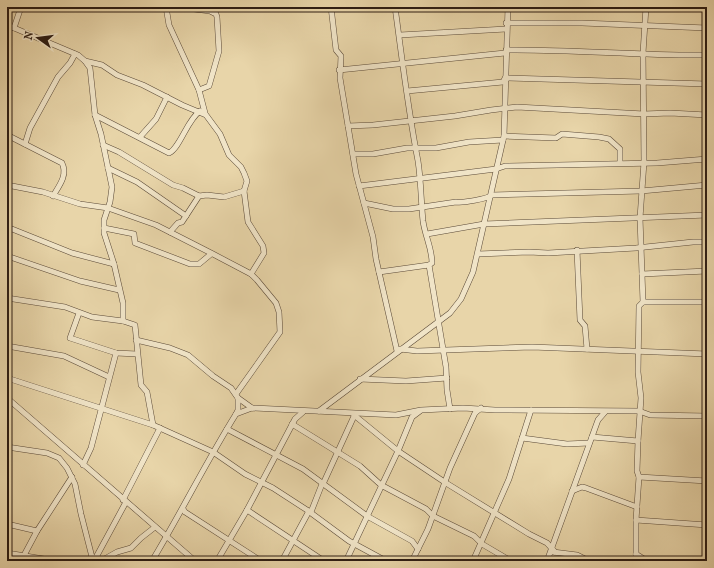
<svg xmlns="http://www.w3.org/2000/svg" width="714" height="568" font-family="'IM FELL French Canon',serif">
<rect width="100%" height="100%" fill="#e8d5a9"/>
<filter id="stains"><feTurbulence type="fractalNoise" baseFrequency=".005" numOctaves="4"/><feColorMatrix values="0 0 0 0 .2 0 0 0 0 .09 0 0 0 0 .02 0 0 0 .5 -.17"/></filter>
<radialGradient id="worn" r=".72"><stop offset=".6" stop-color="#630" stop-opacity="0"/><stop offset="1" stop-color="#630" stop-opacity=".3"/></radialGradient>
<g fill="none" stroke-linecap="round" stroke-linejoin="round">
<defs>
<g id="minor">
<polyline points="166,7 169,25 199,90 205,113"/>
<polyline points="178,7 210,11 216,14 217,17 219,51 209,86 199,90"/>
<polyline points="331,7 336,50 341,56 340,78 356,174 373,237 376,259 397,351"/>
<polyline points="332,7 360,7"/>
<path d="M395,7C402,58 408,110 418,161C421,180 421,202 423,221C425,236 432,248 432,263L429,265L446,367L447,390L450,409"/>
<polyline points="506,23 582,23 707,28"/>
<polyline points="7,25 78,55 85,61 90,68 95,115 101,134 112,187 110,202 104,220 104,233 114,264 123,303 123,321"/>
<polyline points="14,28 21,7"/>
<polyline points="400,35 506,29"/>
<path d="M506,50C573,49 640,56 707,55"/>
<polyline points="85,61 102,65 117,75 143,85 182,105 206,115 220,134 229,155 241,167 244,173 247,181 244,191 248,222 263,246 264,253 251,274"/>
<polyline points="339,70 505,53"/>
<polyline points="407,91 503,82 505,78 707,84"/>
<path d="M95,115L169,153C180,148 187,120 200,111"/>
<polyline points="348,126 373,125 455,116 491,110 517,107 644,114 670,113 707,115"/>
<path d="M7,135L62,163C68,175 59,186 53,196"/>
<polyline points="504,136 556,138 562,134 599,137 609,139 620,149 620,162"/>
<polyline points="140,137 156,119 167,97"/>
<polyline points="25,144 30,128 58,77 70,63 75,54"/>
<polyline points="103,145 119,152 173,185 183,188 199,196 207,195 224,197 244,191"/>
<polyline points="353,154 373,154 407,148 436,148 469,142 503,140"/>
<polyline points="108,168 137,182 186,216"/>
<polyline points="7,185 43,192 80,204 108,208 156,225 213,254 251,274 257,280 276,303 279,312 280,332 236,394"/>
<polyline points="706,185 707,171"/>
<polyline points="359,186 496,169 505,166 657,163 707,159"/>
<path d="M364,203L393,209H409L456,202C463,203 487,199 492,195L641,191L707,185"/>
<polyline points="7,227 72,253 114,264"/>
<polyline points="104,228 134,234 135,243 190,264 199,264 211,254"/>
<polyline points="170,232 178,223 182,222 199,196"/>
<polyline points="427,234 484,224 707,215"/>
<polyline points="577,250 580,320 585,326 587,349"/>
<polyline points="478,254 529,252 548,253 636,248 693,242 707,242"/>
<polyline points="7,256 80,281 119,290"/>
<polyline points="379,272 429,265"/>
<polyline points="642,274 707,271"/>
<polyline points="7,298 65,307 92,317 123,321 135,325 141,385 147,392 153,425"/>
<polyline points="643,302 707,302"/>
<polyline points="79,313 70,338 116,353 137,354"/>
<polyline points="136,340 170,348 188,355 213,376 231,388 238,398 252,408"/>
<polyline points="7,346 64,356 109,377"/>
<polyline points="400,349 417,351 532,347 707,354"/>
<polyline points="7,378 153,425 213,452 245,474 273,488 307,510 349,541 386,561"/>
<polyline points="360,379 406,381 447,378"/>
<polyline points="7,398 195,561"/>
<polyline points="319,411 450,313 461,299 473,272 504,136 508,7"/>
<polyline points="236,414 252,408 396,415 421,410 463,408 495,410 639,411 650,415 707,416"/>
<polyline points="354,415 398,451 446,483 529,534 547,543 555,552"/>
<polyline points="292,424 360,466 381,485 426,509 433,516 474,536 482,544 511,561"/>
<polyline points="227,429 303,469 367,516 412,541 418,549"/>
<polyline points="592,437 638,441"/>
<polyline points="522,438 567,444 589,443"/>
<polyline points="7,447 47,453 59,458 67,468 75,484 81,514 93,561"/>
<polyline points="83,465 91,448 116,353"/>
<polyline points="639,477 707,481"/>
<polyline points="323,484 355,414"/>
<polyline points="572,491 582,487 586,488 637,507"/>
<polyline points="123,500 160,428"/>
<polyline points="183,509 185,512 261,561"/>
<polyline points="247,510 324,561"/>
<polyline points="311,512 322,484"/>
<polyline points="636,520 707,525"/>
<polyline points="7,524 37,531"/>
<polyline points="553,552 577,555 589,561"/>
<polyline points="7,553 56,561"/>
<polyline points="636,554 644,559 672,559 683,561"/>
<polyline points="21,561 37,531 72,477"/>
<polyline points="94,561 126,502"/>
<polyline points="101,561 117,552 131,548 141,538 155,527"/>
<path d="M152,561C181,513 206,462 236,414L238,410V398"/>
<polyline points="217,561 247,510 295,419 303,412"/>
<polyline points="282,561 309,511"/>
<polyline points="346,561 398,451 412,417 420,411"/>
<polyline points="412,561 428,529 450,468 475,413 481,408"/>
<polyline points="473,561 509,479 531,410"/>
<polyline points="547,561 598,420 605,412"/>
<polyline points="636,561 636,520 639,477 637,471 638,441 641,398 638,372 639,306 643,302 640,218 644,162 643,53 646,7"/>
</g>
</defs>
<use href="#minor" stroke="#5b4a38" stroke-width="6"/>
<use href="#minor" stroke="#f0e4c7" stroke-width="5"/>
</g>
<rect width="714" height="568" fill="none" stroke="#e8d5a9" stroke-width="24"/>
<rect x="8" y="8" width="698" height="552" fill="none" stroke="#2c1c13" stroke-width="2"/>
<rect x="12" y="12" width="690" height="544" fill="none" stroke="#2c1c13"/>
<g transform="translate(38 38) rotate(284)" stroke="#f0e4c7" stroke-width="3" paint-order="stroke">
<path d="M0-3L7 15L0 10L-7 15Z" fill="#2c1c13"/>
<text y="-6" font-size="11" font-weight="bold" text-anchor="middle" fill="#2c1c13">N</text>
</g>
<rect width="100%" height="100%" filter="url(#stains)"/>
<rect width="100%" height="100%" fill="url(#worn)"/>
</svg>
